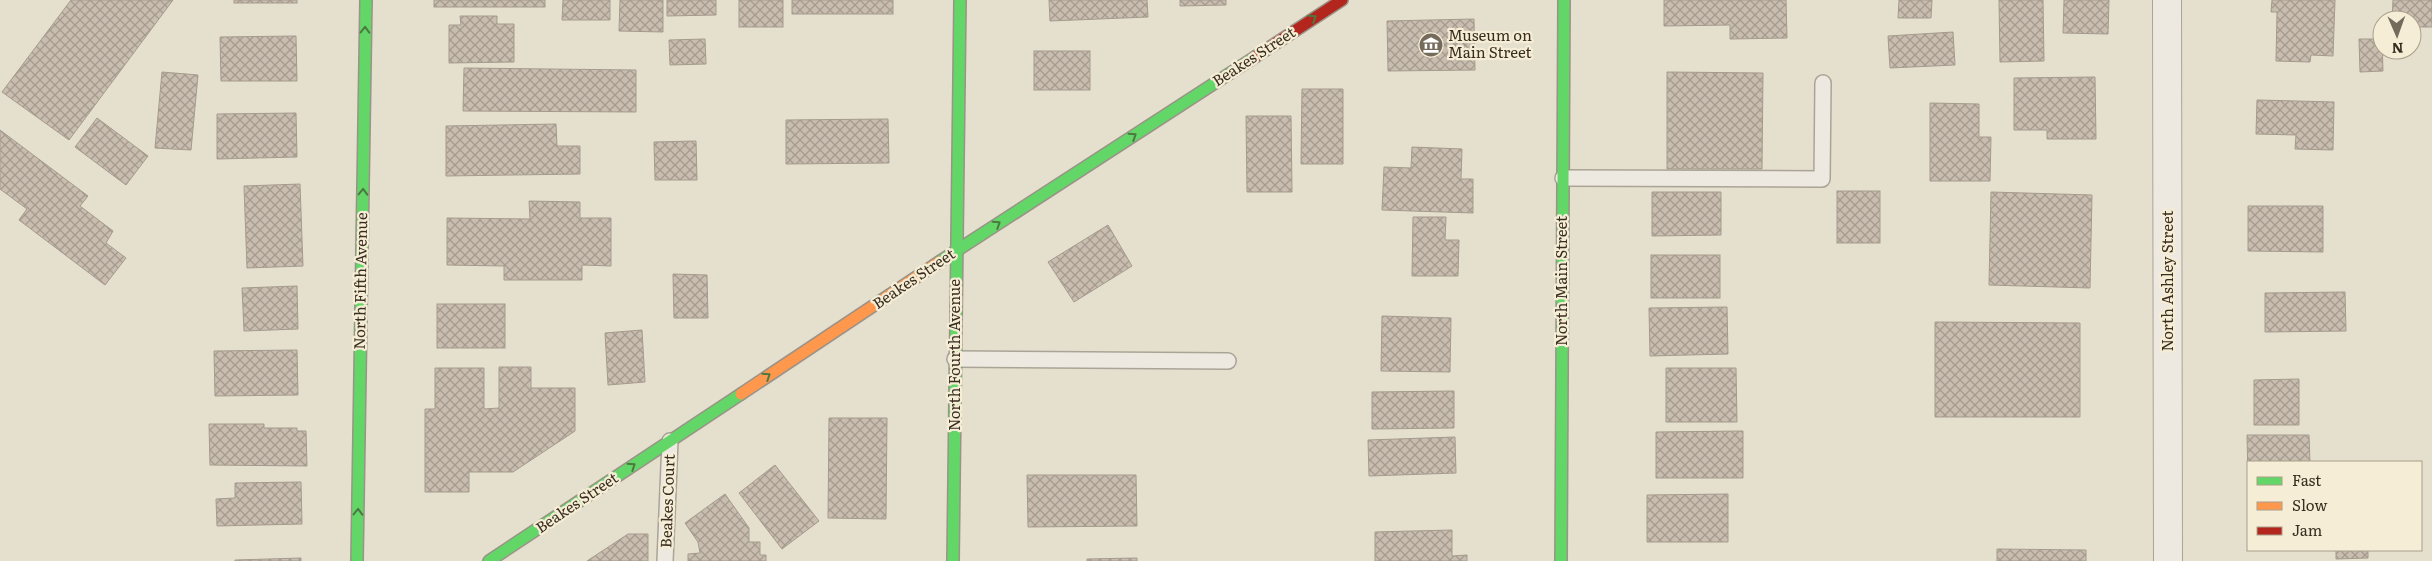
<svg xmlns="http://www.w3.org/2000/svg" width="2432" height="561" font-family="Literata,serif">
<defs>
<pattern id="building-cross-hatch" width="8" height="8" patternUnits="userSpaceOnUse" patternTransform="scale(1.25)"><rect width="8" height="8" fill="#c9bdaf"/><path d="M0 0l8 8M0 8l8-8" fill="none" stroke="#a49a8e"/></pattern>
</defs>
<rect width="100%" height="100%" fill="#e5dfce"/>
<g fill="url(#building-cross-hatch)" stroke="#a59b8d">
<polygon points="71,0 173,0 69,140 2,92"/>
<rect x="234" y="0" width="63" height="3"/>
<rect x="434" y="0" width="111" height="7"/>
<polygon points="563,0 610,0 610,20 562,20"/>
<polygon points="620,0 663,0 663,32 619,31"/>
<polygon points="667,0 716,0 716,15 667,16"/>
<rect x="739" y="0" width="44" height="27"/>
<rect x="792" y="0" width="101" height="14"/>
<polygon points="1049,0 1147,0 1148,17 1050,21"/>
<polygon points="1180,0 1226,0 1226,5 1180,6"/>
<polygon points="1664,0 1786,0 1787,38 1730,39 1730,25 1664,26"/>
<polygon points="1899,0 1932,0 1931,18 1898,18"/>
<polygon points="1999,0 2043,0 2044,61 2000,62"/>
<polygon points="2064,0 2109,0 2108,34 2063,33"/>
<polygon points="2272,0 2335,0 2333,56 2311,55 2310,62 2276,61 2277,12 2271,12"/>
<polygon points="2393,0 2432,0 2432,27 2412,27 2412,20 2392,20"/>
<polygon points="460,16 497,16 497,24 514,24 514,62 449,63 449,25 461,25"/>
<polygon points="1474,19 1475,70 1388,71 1387,21"/>
<polygon points="1953,32 1955,65 1890,68 1888,36"/>
<polygon points="296,36 297,81 221,81 220,37"/>
<polygon points="705,39 706,64 670,65 669,40"/>
<polygon points="2359,39 2382,39 2383,71 2360,72"/>
<rect x="1034" y="51" width="56" height="39"/>
<polygon points="464,68 636,70 636,112 463,111"/>
<polygon points="162,72 198,75 191,150 155,148"/>
<polygon points="1667,72 1763,73 1762,169 1667,169"/>
<polygon points="2095,77 2096,139 2047,139 2047,130 2014,130 2014,78"/>
<polygon points="1302,89 1343,89 1343,164 1301,164"/>
<polygon points="2257,100 2334,102 2333,150 2295,149 2296,135 2256,134"/>
<polygon points="1930,103 1979,104 1979,137 1991,137 1990,181 1930,181"/>
<polygon points="296,113 297,157 217,159 217,114"/>
<polygon points="1246,116 1291,116 1292,192 1247,192"/>
<polygon points="97,118 148,156 126,185 75,147"/>
<polygon points="888,119 889,163 786,164 786,120"/>
<polygon points="556,124 557,146 580,146 580,174 446,176 446,126"/>
<polygon points="0,130 88,196 80,206 113,231 106,243 126,258 105,285 19,220 27,209 0,189"/>
<polygon points="696,141 697,180 655,180 654,142"/>
<polygon points="1412,147 1462,149 1461,179 1473,179 1473,213 1382,210 1384,167 1411,168"/>
<polygon points="300,184 303,266 247,268 244,186"/>
<rect x="1837" y="191" width="43" height="52"/>
<polygon points="1652,192 1721,192 1721,235 1652,236"/>
<polygon points="1991,192 2092,195 2090,288 1989,285"/>
<polygon points="529,201 580,202 580,218 611,218 611,266 582,265 582,280 504,280 504,266 447,265 447,218 530,219"/>
<polygon points="2248,206 2323,206 2323,252 2248,251"/>
<polygon points="1413,217 1446,217 1445,240 1459,240 1458,276 1412,276"/>
<polygon points="1108,225 1132,266 1074,302 1048,262"/>
<rect x="1651" y="255" width="69" height="43"/>
<polygon points="673,274 707,275 708,318 674,318"/>
<polygon points="297,286 298,329 244,331 242,288"/>
<polygon points="2345,292 2346,331 2265,332 2265,293"/>
<rect x="437" y="304" width="68" height="44"/>
<polygon points="1727,307 1728,354 1650,356 1649,308"/>
<polygon points="1382,316 1451,318 1450,372 1381,371"/>
<polygon points="1935,322 2080,323 2080,417 1935,417"/>
<polygon points="642,330 645,382 608,385 605,333"/>
<polygon points="297,350 298,395 215,396 214,351"/>
<polygon points="499,367 531,367 531,388 575,388 575,431 513,472 469,472 469,492 425,492 425,409 435,409 435,368 484,368 484,409 499,408"/>
<polygon points="1666,368 1736,368 1737,422 1666,422"/>
<polygon points="2299,379 2299,425 2254,425 2254,380"/>
<polygon points="1454,391 1454,428 1372,429 1372,392"/>
<polygon points="829,418 887,418 886,519 828,518"/>
<polygon points="209,424 264,424 264,428 297,428 297,431 306,431 307,466 210,465"/>
<polygon points="1743,431 1743,478 1656,478 1656,432"/>
<polygon points="2247,435 2309,435 2310,462 2248,462 2248,480"/>
<polygon points="1455,437 1456,473 1369,476 1368,440"/>
<polygon points="775,465 819,521 782,549 739,493"/>
<polygon points="1027,475 1136,475 1137,526 1028,527"/>
<polygon points="301,482 302,524 217,526 216,499 235,498 235,483"/>
<polygon points="725,494 749,528 749,542 760,542 760,555 766,555 766,561 688,561 688,554 700,553 698,542 685,523"/>
<polygon points="1728,494 1728,542 1647,542 1647,495"/>
<polygon points="1452,530 1452,556 1467,555 1467,561 1375,561 1375,532"/>
<polygon points="628,534 648,534 648,561 587,561"/>
<polygon points="1997,549 2086,550 2086,561 1997,561"/>
<polygon points="2336,550 2368,550 2368,558 2336,559"/>
<polygon points="301,558 301,561 235,561 235,560"/>
<polygon points="1137,558 1137,561 1087,561 1087,559"/>
</g>
<g fill="none" stroke-linecap="round" stroke-linejoin="round">
<defs>
<g id="lane">
<polyline points="1563,178 1822,179 1823,83"/>
<polyline points="955,359 1228,361"/>
<polyline points="665,561 670,441"/>
</g>
<polyline id="street" points="2167,0 2168,561"/>
<g id="fast">
<polyline points="939,262 1255,57"/>
<polyline points="357,561 366,0"/>
<polyline points="489,561 741,394"/>
<polyline points="953,561 960,0"/>
<polyline points="1561,561 1564,0"/>
</g>
<polyline id="slow" points="741,394 939,262"/>
<polyline id="jam" points="1255,57 1342,0"/>
</defs>
<use href="#lane" stroke="#aaa497" stroke-width="18"/>
<use href="#street" stroke="#aaa497" stroke-width="30"/>
<use href="#fast" stroke="#9a9387" stroke-width="14"/>
<use href="#slow" stroke="#9a9387" stroke-width="14"/>
<use href="#jam" stroke="#9a9387" stroke-width="14"/>
<use href="#lane" stroke="#eee9e0" stroke-width="15"/>
<use href="#street" stroke="#eee9e0" stroke-width="28"/>
<use href="#fast" stroke="#63d668" stroke-width="11"/>
<use href="#slow" stroke="#ff974d" stroke-width="11"/>
<use href="#jam" stroke="#b3261e" stroke-width="11"/>
</g>
<defs><path id="oneway-chevron" d="M-2-3.5L2.5 0L-2 3.5" fill="none" stroke-width="1.6" stroke-linecap="round" stroke-linejoin="round" transform="scale(1.25)"/></defs>
<g stroke="#4c7940">
<use href="#oneway-chevron" transform="translate(1313 18) rotate(-33)"/>
<use href="#oneway-chevron" transform="translate(365 30) rotate(-89)"/>
<use href="#oneway-chevron" transform="translate(1133 136) rotate(-33)"/>
<use href="#oneway-chevron" transform="translate(363 192) rotate(-89)"/>
<use href="#oneway-chevron" transform="translate(997 224) rotate(-33)"/>
<use href="#oneway-chevron" transform="translate(767 376) rotate(-34)"/>
<use href="#oneway-chevron" transform="translate(632 466) rotate(-34)"/>
<use href="#oneway-chevron" transform="translate(358 512) rotate(-89)"/>
</g>
<defs>
<symbol id="museum-disc" viewBox="-11 -11 22 22"><circle r="9.5" fill="#756b5c" stroke="#f5edd5"/><path d="M0-6L6-3V-2H-6V-3ZM-5-1h2V3h-2ZM-1-1h2V3h-2ZM3-1h2V3H3ZM-6 4H6V6H-6Z" fill="#fff"/></symbol>
</defs>
<g fill-rule="evenodd">
<use href="#museum-disc" x="1417" y="31" width="28" height="28"/>
</g>
<g text-anchor="middle" stroke-width="4.5" stroke-linejoin="round" paint-order="stroke">
<g font-size="15" fill="#392d1f" stroke="#f5edd5" text-anchor="start">
<text x="1448" y="41">Museum on<tspan x="1448" dy="17">Main Street</tspan></text>
</g>
<g font-size="15" fill="#392d1f" stroke="#f5edd5">
<text transform="translate(1254 57) rotate(-33)" y="5">Beakes Street</text>
<text transform="translate(914 279) rotate(-34)" y="5">Beakes Street</text>
<text transform="translate(361 281) rotate(-89)" y="5">North Fifth Avenue</text>
<text transform="translate(1562 281) rotate(-90)" y="5">North Main Street</text>
<text transform="translate(2168 281) rotate(-90)" y="5">North Ashley Street</text>
<text transform="translate(955 355) rotate(-90)" y="5">North Fourth Avenue</text>
<text transform="translate(668 501) rotate(-88)" y="5">Beakes Court</text>
<text transform="translate(577 503) rotate(-34)" y="5">Beakes Street</text>
</g>
</g>
<rect x="2247" y="461" width="175" height="90" fill="#f5edd5" stroke="#aaa08c"/>
<rect x="2257" y="477" width="25" height="8" fill="#63d668" stroke="#aaa08c"/>
<text x="2292" y="486" font-size="15" fill="#392d1f">Fast</text>
<rect x="2257" y="502" width="25" height="8" fill="#ff974d" stroke="#aaa08c"/>
<text x="2292" y="511" font-size="15" fill="#392d1f">Slow</text>
<rect x="2257" y="527" width="25" height="8" fill="#b3261e" stroke="#aaa08c"/>
<text x="2292" y="536" font-size="15" fill="#392d1f">Jam</text>
<g transform="translate(2397 35) rotate(178)"><circle r="24" fill="#f5edd5" stroke="#aaa08c"/>
<path d="M0-4L9 19L0 12L-9 19Z" fill="#756b5c"/>
<text y="-8" font-size="14" font-weight="bold" text-anchor="middle" fill="#392d1f">N</text>
</g>
</svg>
